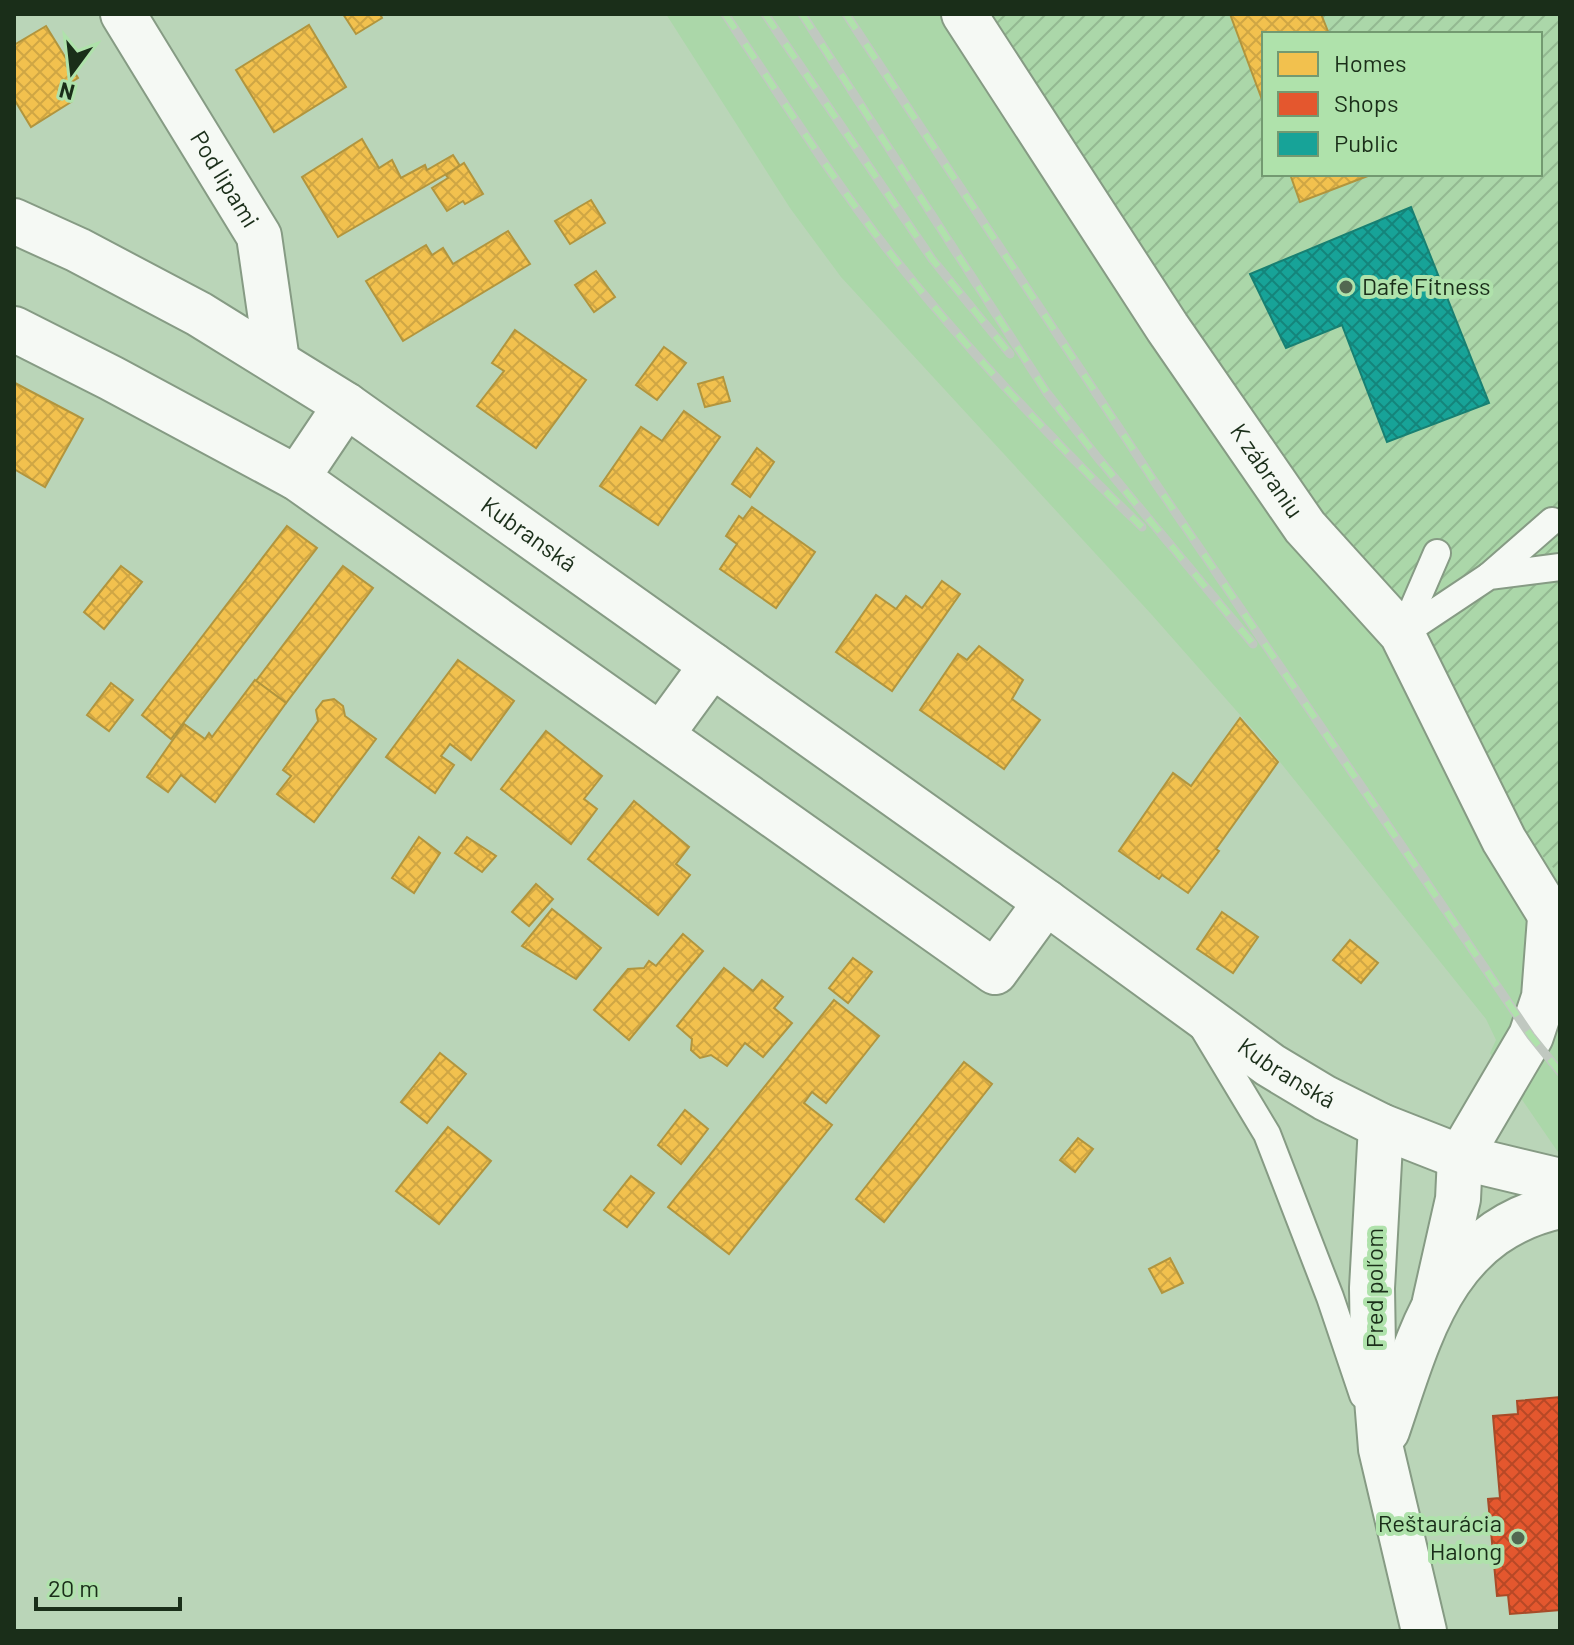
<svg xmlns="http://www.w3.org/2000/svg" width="1574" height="1645" font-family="Barlow,sans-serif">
<defs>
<pattern id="industrial-furrows" width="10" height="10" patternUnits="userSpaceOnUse" patternTransform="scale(2)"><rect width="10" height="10" fill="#abd7a9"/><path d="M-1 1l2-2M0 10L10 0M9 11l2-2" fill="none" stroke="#93b991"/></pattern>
<pattern id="homes-cross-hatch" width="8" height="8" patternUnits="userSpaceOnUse" patternTransform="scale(2)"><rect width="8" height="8" fill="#f2c14e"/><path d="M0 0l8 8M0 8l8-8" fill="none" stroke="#cfa644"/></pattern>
<pattern id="shops-cross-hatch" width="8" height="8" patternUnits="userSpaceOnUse" patternTransform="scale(2)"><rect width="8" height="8" fill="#e4572e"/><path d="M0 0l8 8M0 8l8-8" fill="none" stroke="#b84826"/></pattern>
<pattern id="public-cross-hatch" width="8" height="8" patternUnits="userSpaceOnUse" patternTransform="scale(2)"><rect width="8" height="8" fill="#17a398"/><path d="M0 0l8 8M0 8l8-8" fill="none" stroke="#14857b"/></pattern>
</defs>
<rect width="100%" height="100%" fill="#bad5b8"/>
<polygon fill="#abd7a9" points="666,14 986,14 1516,828 1560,875 1560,1155 1490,1053 1496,1040 1486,1019 1264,742 1152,615 841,277 790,208"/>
<path fill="url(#industrial-furrows)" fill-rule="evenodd" d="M986,14H1560V875L1516,828ZM1264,34H1540V174H1264Z"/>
<g fill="url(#homes-cross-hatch)" stroke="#b1953e" stroke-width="2">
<polygon points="343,14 380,14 382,18 356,34"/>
<polygon points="1230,14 1321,14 1329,34 1264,34 1264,105"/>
<polygon points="309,25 346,87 274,132 236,70"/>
<polygon points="46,26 78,78 62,88 71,102 31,127 14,99 14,45"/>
<polygon points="362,139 379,168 392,160 401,178 425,165 427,170 453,155 460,166 338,237 302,177"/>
<polygon points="464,163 483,194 465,204 463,201 447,211 432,188 448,178 446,175"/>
<polygon points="1290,174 1373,174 1300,202"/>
<polygon points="591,200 605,223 570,244 555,221"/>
<polygon points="508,231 530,264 403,341 366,281 426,245 432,255 443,248 453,264"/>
<polygon points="596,271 615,297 594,312 575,285"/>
<polygon points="515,330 586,380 536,448 477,406 504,371 492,363"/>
<polygon points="664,347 686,363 657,400 636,385"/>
<polygon points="723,377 730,401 705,407 698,384"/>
<polygon points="15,383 83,419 45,487 14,469"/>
<polygon points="684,411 720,437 658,525 600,486 641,427 662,441"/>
<polygon points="757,448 774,462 750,497 732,484"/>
<polygon points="752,507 815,552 776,608 720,569 737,544 726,536 739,516 743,519"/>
<polygon points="287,526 317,548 171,739 142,715"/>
<polygon points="121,566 142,582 104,629 84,612"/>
<polygon points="343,566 373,588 286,703 256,681"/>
<polygon points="942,581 960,594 892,691 836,652 876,595 896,609 906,596 922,608"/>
<polygon points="979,646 1023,680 1012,699 1040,720 1004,769 920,710 958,654 967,660"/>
<polygon points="458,660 514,701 471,760 450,744 441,756 454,765 435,793 386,757"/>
<polygon points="255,680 286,703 215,802 181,775 168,792 147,777 184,724 205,739 209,733 212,737"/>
<polygon points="111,683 133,700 109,731 87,715"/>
<polygon points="334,699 343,706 345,716 376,739 314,822 277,794 291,776 283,770 318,721 316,710 323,701"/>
<polygon points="1240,718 1278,762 1216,849 1219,851 1188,893 1162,875 1159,879 1119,851 1173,773 1191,786"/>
<polygon points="546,731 602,776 584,799 597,809 571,844 501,789"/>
<polygon points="634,801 689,847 676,864 690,875 658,915 588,859"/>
<polygon points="419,837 440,853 414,893 392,878"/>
<polygon points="467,837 496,856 482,872 455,853"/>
<polygon points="536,884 553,899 529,926 512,912"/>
<polygon points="552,909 601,948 576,979 522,946"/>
<polygon points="1222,912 1258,937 1233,973 1197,949"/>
<polygon points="683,934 703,951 629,1040 594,1010 628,969 644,968 649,961 656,966"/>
<polygon points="1350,940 1378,963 1361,983 1333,960"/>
<polygon points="853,958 872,972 848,1003 829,988"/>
<polygon points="724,968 753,991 762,980 783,997 774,1008 792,1023 763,1057 745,1043 727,1066 711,1055 700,1058 691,1050 692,1039 677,1026"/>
<polygon points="834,1000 879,1036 826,1103 812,1092 804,1103 832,1125 729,1254 668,1207"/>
<polygon points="440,1053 466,1074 427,1123 401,1102"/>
<polygon points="964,1062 992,1084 884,1222 856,1199"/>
<polygon points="685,1110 708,1129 681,1164 658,1145"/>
<polygon points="448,1127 491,1161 439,1224 396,1191"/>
<polygon points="1078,1138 1093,1149 1075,1172 1060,1160"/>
<polygon points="631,1176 654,1193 627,1227 604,1210"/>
<polygon points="1170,1258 1183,1283 1162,1293 1149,1269"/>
</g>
<polygon fill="url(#shops-cross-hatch)" stroke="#a74b28" stroke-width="2" points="1560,1397 1560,1610 1510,1614 1508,1595 1497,1596 1488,1499 1500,1498 1493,1416 1518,1414 1517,1401"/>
<polygon fill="url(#public-cross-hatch)" stroke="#188072" stroke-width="2" points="1411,207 1489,403 1387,442 1342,325 1286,348 1250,274"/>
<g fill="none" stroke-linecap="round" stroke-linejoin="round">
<defs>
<g id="lane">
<polyline points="1489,576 1552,521"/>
<polyline points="1402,634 1489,576 1560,567"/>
<polyline points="1402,634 1437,553"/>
<polyline points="1202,1026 1267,1134 1330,1297 1363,1395"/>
</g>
<g id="street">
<path id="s1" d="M123,14L259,236L277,361"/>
<path id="s2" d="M964,14L1167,327L1305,527L1402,634L1504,840L1560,931"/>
<polyline points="14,329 111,378 297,478 995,972 1046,902"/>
<polyline points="297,478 346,405"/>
<polyline points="661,735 712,665"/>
<polyline points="1381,1126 1372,1288 1373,1349 1381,1449 1424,1631"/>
<polyline points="1435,1301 1458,1199 1460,1157 1531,1036 1544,997 1550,918"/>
<path d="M1387,1431C1420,1334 1444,1231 1560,1206"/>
</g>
<g id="secondary">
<path id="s3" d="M14,221L78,250L199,314L346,405L1046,902L1270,1065L1325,1098L1381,1126L1460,1157L1560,1181"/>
</g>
</defs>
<use href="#lane" stroke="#869b84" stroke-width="30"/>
<use href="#street" stroke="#869b84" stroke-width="48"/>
<use href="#secondary" stroke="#869b84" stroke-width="48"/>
<use href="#lane" stroke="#f5f9f4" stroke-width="26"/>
<use href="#street" stroke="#f5f9f4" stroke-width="44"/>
<use href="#secondary" stroke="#f5f9f4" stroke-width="44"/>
<defs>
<g id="rail">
<path d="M725,14C778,93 829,174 887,249C965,348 1052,440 1142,527"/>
<polyline points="765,14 932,259 1010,354"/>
<polyline points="802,14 1047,393 1098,458 1253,644"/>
<polyline points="846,14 1154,481 1531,1036 1560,1072"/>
</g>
</defs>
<use href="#rail" stroke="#c0c8c0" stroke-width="9"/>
<use href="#rail" stroke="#afe2ab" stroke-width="6" stroke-dasharray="18" stroke-linecap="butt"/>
</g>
<g fill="#526851" stroke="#afe2ab" stroke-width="3">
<circle cx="1346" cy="287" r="8"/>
<circle cx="1518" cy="1538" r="8"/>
</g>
<g text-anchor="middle" stroke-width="8" stroke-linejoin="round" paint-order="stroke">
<g font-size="24" fill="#1a2e19" stroke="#afe2ab">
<text dy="8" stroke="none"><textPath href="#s1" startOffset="194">Pod lipami</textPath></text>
<text dy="8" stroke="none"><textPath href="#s2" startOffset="548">K zábraniu</textPath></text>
<text dy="8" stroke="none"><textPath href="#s3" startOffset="604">Kubranská</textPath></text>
<text dy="8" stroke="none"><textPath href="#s3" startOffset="1534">Kubranská</textPath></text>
<text transform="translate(1375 1288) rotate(-90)" y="8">Pred poľom</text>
</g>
<g font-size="24" fill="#1a2e19" stroke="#afe2ab" text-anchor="start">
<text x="1362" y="295">Dafe Fitness</text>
<text x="1502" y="1532" text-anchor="end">Reštaurácia<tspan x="1502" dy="28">Halong</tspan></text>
</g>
</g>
<rect width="1574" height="1645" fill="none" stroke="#1a2e19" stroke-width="32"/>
<rect x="1262" y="32" width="280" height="144" fill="#afe2ab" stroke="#739a71" stroke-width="2"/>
<rect x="1278" y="52" width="40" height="24" fill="#f2c14e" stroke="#739a71" stroke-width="2"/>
<text x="1334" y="72" font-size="24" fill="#1a2e19">Homes</text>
<rect x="1278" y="92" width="40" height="24" fill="#e4572e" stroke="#739a71" stroke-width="2"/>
<text x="1334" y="112" font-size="24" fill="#1a2e19">Shops</text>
<rect x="1278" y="132" width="40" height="24" fill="#17a398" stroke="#739a71" stroke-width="2"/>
<text x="1334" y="152" font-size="24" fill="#1a2e19">Public</text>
<g transform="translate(72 72) rotate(195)" stroke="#afe2ab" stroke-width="6" paint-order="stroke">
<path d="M0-6L14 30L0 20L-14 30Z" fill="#1a2e19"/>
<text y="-12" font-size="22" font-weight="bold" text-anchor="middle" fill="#1a2e19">N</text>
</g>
<path d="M36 1597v12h144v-12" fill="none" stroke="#1a2e19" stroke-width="4"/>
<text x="48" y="1597" font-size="24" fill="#1a2e19" stroke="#afe2ab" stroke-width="6" paint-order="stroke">20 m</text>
</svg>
